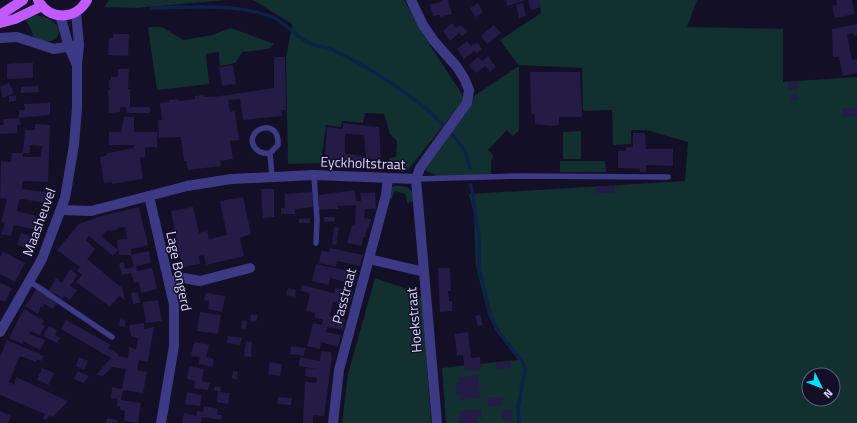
<svg xmlns="http://www.w3.org/2000/svg" width="857" height="423" font-family="'Titillium Web',sans-serif">
<rect width="100%" height="100%" fill="#130f26"/>
<g fill="#12302f" fill-rule="evenodd">
<polygon points="109,0 228,0 135,8 104,7"/>
<polygon points="253,0 404,0 429,44 462,94 463,101 408,170 389,170 389,158 396,157 397,141 390,134 384,114 365,113 363,123 342,121 341,127 326,125 321,163 288,164 286,58 292,24"/>
<path d="M538,0H697L687,27L783,29V82L857,77V423H446L442,368L518,360L496,331L488,314L476,266L474,214L469,194L685,181L688,142L646,130H631V144L613,145L612,110L583,111L582,68L519,65V130L513,136L507,130L488,150L494,156L491,160V175L439,177L425,170L471,106L474,96L519,66L500,40L541,13ZM809,375H833V399H809Z"/>
<path d="M34,15C66,18 64,44 45,41C41,41 36,38 33,36L31,29L25,19Z"/>
<polygon points="148,27 162,27 183,40 212,35 231,28 274,44 268,49 242,52 235,63 220,66 219,52 206,54 209,84 157,90"/>
<polygon points="581,131 581,159 563,159 563,132"/>
<polygon points="560,161 605,161 606,172 560,172"/>
<path d="M394,186C406,186 412,186 414,199L412,202L407,203L406,194L395,191L391,200L390,198L391,188Z"/>
<polygon points="375,278 416,292 422,299 431,423 342,423 348,374"/>
</g>
<g fill="none" stroke-linecap="round" stroke-linejoin="round">
<g stroke="#0c2248" stroke-width="3.5">
<path d="M152,8C189,7 237,3 272,17C287,23 297,39 312,44C319,47 326,47 333,50C367,66 417,97 443,125"/>
<polyline points="451,133 465,151 470,168"/>
<polyline points="471,185 479,237 479,268 491,317 500,334 523,362 525,370 518,408 519,423"/>
</g>
</g>
<g fill="#241b47">
<polygon points="441,0 448,0 452,14 440,17 440,15 433,16 430,5 442,1"/>
<polygon points="506,0 526,0 507,6"/>
<polygon points="528,0 539,0 541,7 531,10"/>
<polygon points="836,0 852,0 855,14 835,18 832,6 837,5"/>
<polygon points="478,3 483,13 475,17 470,8"/>
<polygon points="523,3 526,16 519,18 516,5"/>
<polygon points="452,23 456,28 460,25 468,31 462,36 459,33 450,41 443,31"/>
<polygon points="857,24 857,35 854,36 853,33 847,35 852,60 857,59 857,73 843,76 839,57 833,57 832,29"/>
<polygon points="494,25 501,33 487,44 481,36"/>
<polygon points="113,34 129,34 128,56 108,55 109,38 113,38"/>
<polygon points="467,41 471,46 477,42 482,49 477,53 474,51 464,59 457,49"/>
<polygon points="488,56 496,67 490,72 485,66 476,73 469,65 478,57 482,61"/>
<polygon points="274,57 285,57 286,110 281,110 282,116 243,120 240,99 228,100 230,112 235,111 239,140 230,141 233,159 220,161 221,166 188,170 186,161 184,161 181,137 159,138 158,120 162,120 160,103 169,102 169,100 178,99 178,101 195,99 195,96 204,95 204,97 213,97 274,88"/>
<polygon points="20,63 33,63 33,78 7,79 7,64"/>
<polygon points="233,65 236,84 222,86 219,67"/>
<polygon points="118,69 129,69 128,89 130,89 130,107 150,107 150,113 127,113 126,107 120,107 120,112 109,113 108,90 110,90 110,87 109,87 109,80 111,80 111,77 118,77"/>
<polygon points="530,72 580,72 582,117 559,117 559,125 553,126 535,124 535,114 531,114"/>
<polygon points="797,81 798,89 789,90 788,82"/>
<polygon points="9,83 14,93 3,98 0,87"/>
<polygon points="38,86 39,92 21,93 21,87"/>
<polygon points="798,94 799,100 791,100 791,95"/>
<polygon points="9,96 16,96 16,101 9,102"/>
<polygon points="50,103 50,115 19,118 21,125 17,125 17,133 0,134 0,125 4,125 3,119 19,118 19,110 25,110 24,104"/>
<polygon points="842,108 857,108 857,116 843,117"/>
<polygon points="124,117 134,117 134,132 157,132 157,147 145,147 145,157 140,158 143,179 112,184 112,182 104,183 100,157 107,155 107,153 134,148 134,145 109,145 109,132 121,132"/>
<polygon points="343,123 379,127 381,159 366,159 364,135 345,134 345,154 363,156 364,168 324,165 327,127 343,129"/>
<polygon points="35,124 50,125 48,182 23,181 22,189 47,192 46,203 22,199 19,200 17,211 37,216 33,229 14,225 11,236 1,234 5,223 1,222 7,199 0,198 1,161 11,162 12,153 23,153 23,157 41,157 42,146 30,145 30,153 23,153 25,130 35,130"/>
<polygon points="633,133 645,133 646,149 673,149 673,166 646,165 646,172 640,172 640,169 618,168 618,151 626,151 626,147 633,147"/>
<polygon points="595,186 615,186 615,193 596,193"/>
<polygon points="261,189 274,189 274,217 263,218"/>
<polygon points="355,190 356,201 361,201 360,193 375,193 376,209 365,209 364,218 371,219 369,228 367,228 365,237 363,237 362,246 347,243 352,225 355,226 356,205 338,206 338,209 319,210 319,195"/>
<polygon points="312,192 313,207 295,209 295,214 281,214 281,208 285,208 285,194"/>
<polygon points="243,197 251,234 240,238 244,256 206,265 204,255 199,256 200,264 182,267 171,211 193,207 199,233 207,231 209,239 227,235 220,201"/>
<polygon points="139,207 148,245 131,249 131,255 119,255 117,240 127,239 125,227 117,228 117,230 106,231 101,236 118,250 113,256 89,236 86,240 95,249 87,259 123,289 125,300 119,296 110,307 76,282 82,275 77,271 80,267 57,250 79,224 101,216"/>
<polygon points="324,217 335,217 335,221 324,222"/>
<polygon points="310,218 310,223 299,223 299,219"/>
<polygon points="334,227 339,228 336,245 332,244"/>
<polygon points="21,233 35,237 31,249 17,245"/>
<polygon points="330,248 363,255 360,266 337,261 336,267 319,263 321,251 329,252"/>
<polygon points="149,251 151,263 136,266 137,271 152,268 157,289 141,293 139,282 134,283 131,273 122,275 119,263 124,262 125,269 134,267 131,255"/>
<polygon points="3,252 25,263 15,282 0,274 0,257"/>
<polygon points="316,264 358,273 355,284 330,278 329,285 312,281"/>
<polygon points="438,268 450,268 451,291 448,291 449,301 452,301 452,311 440,312"/>
<polygon points="70,269 78,275 70,286 77,290 70,300 64,296 63,299 52,292 49,297 57,303 53,309 44,304 43,307 41,306 38,314 25,306 40,284 49,290 56,278 62,283"/>
<polygon points="0,283 12,288 5,302 0,300"/>
<polygon points="302,285 334,293 335,288 353,292 349,305 333,302 330,316 345,319 343,330 327,327 326,332 341,335 338,347 321,342 320,349 307,346 313,323 322,325 323,319 314,318 315,313 306,311 310,293 301,291"/>
<polygon points="288,288 296,290 295,297 286,295"/>
<polygon points="138,292 140,303 133,304 131,293"/>
<polygon points="206,293 225,296 222,312 208,309 209,301 204,300"/>
<polygon points="158,300 162,321 146,323 143,302"/>
<polygon points="24,309 44,321 42,324 45,326 40,335 30,331 29,334 45,340 40,350 23,341 22,344 9,338"/>
<polygon points="200,312 221,315 218,334 197,331"/>
<polygon points="251,314 258,315 256,322 250,321"/>
<polygon points="480,315 483,325 478,326 475,316"/>
<polygon points="120,319 126,321 125,327 119,325"/>
<polygon points="66,320 111,345 108,348 118,354 118,356 128,358 129,347 136,349 138,338 131,336 129,325 144,323 144,329 154,327 148,362 139,360 137,370 147,372 143,393 123,390 122,394 121,400 141,403 138,423 124,421 125,411 120,410 120,406 117,406 118,399 111,398 112,387 122,389 126,369 112,367 103,376 96,375 111,358 61,329"/>
<polygon points="242,320 247,321 246,329 241,328"/>
<polygon points="49,326 57,330 55,335 60,338 57,343 43,336"/>
<polygon points="468,332 471,358 480,357 481,370 465,371 463,355 457,356 455,334"/>
<polygon points="228,336 242,338 240,345 227,343"/>
<polygon points="7,340 44,356 41,361 37,359 36,362 20,356 9,382 14,385 16,377 68,401 53,417 49,415 47,420 43,419 45,414 0,395 0,357"/>
<polygon points="246,341 252,342 251,357 244,356"/>
<polygon points="194,342 209,345 206,357 214,359 213,367 198,364 200,357 191,356"/>
<polygon points="291,346 305,348 304,356 290,354"/>
<polygon points="321,351 331,352 332,358 324,416 313,415 313,423 303,423 305,382 316,383 317,378 305,376 306,368 317,369 299,366 300,357 320,361"/>
<polygon points="79,357 88,361 84,370 76,366"/>
<polygon points="270,362 282,364 280,376 268,374"/>
<polygon points="511,362 511,368 496,369 496,363"/>
<polygon points="189,366 204,369 202,381 210,383 208,390 194,388 195,381 187,379"/>
<polygon points="42,368 54,373 49,385 37,380"/>
<polygon points="78,371 89,376 84,383 74,379"/>
<polygon points="233,371 238,372 237,380 232,378"/>
<polygon points="478,375 480,398 460,400 460,394 457,394 456,383 459,383 459,377"/>
<polygon points="215,386 221,387 220,392 230,393 228,404 217,402 218,391 214,391"/>
<polygon points="187,392 202,395 200,406 185,404"/>
<polygon points="278,397 292,398 291,405 277,404"/>
<polygon points="487,397 503,397 503,405 488,406"/>
<polygon points="204,406 218,409 217,415 222,415 221,420 202,417 201,423 182,423 184,413 196,416 197,411 203,412"/>
<polygon points="481,409 482,418 477,418 478,423 459,423 460,411"/>
<rect x="502" y="410" width="10" height="10"/>
<polygon points="0,411 11,416 8,423 0,423"/>
<polygon points="107,418 118,420 117,423 106,423"/>
</g>
<g fill="none" stroke-linecap="round" stroke-linejoin="round">
<g stroke="#3d3a85" stroke-width="5.5">
<path d="M270,153L278,145C280,114 240,131 256,149C260,153 264,154 270,153L272,176"/>
<polyline points="314,175 317,220 316,243"/>
<polyline points="416,179 518,176 668,177"/>
<polyline points="29,281 112,337"/>
</g>
<g stroke="#3d3a85" stroke-width="10">
<polyline points="411,0 423,25 434,41 457,67 465,80 469,90 467,103 420,168 416,179 424,272"/>
<polyline points="0,38 17,37 54,49 78,45"/>
<polyline points="149,196 174,305 174,346 161,423"/>
<polyline points="61,210 91,211 187,186 231,179 314,175 416,179"/>
<polyline points="369,259 424,272 437,423"/>
<polyline points="169,282 184,278 200,281 250,268"/>
<polyline points="333,423 339,370 386,195 388,178"/>
</g>
<g stroke="#3d3a85" stroke-width="10">
<polyline points="60,15 69,47 77,65"/>
<polyline points="0,332 42,259 65,198 74,145 77,108 77,65 79,45 76,12"/>
</g>
<g stroke="#c25bff" stroke-width="10">
<path d="M38,0C48,20 76,21 87,0"/>
<polyline points="0,15 23,0"/>
<polyline points="0,23 15,19 42,6"/>
</g>
</g>
<g text-anchor="middle" stroke-width="3" stroke-linejoin="round" paint-order="stroke">
<g font-size="14" fill="#d9d4ff" stroke="#130f26">
<text transform="translate(363 163) rotate(2)" y="5">Eyckholtstraat</text>
<text transform="translate(39 222) rotate(-70)" y="5">Maasheuvel</text>
<text transform="translate(179 271) rotate(79)" y="5">Lage Bongerd</text>
<text transform="translate(344 296) rotate(-75)" y="5">Passtraat</text>
<text transform="translate(414 320) rotate(-95)" y="5">Hoekstraat</text>
</g>
</g>
<g transform="translate(821 387) rotate(133)"><circle r="19" fill="#130f26" stroke="#625e7d"/>
<path d="M0-3L7 15L0 10L-7 15Z" fill="#00e5ff"/>
<text y="-6" font-size="11" font-weight="bold" text-anchor="middle" fill="#d9d4ff">N</text>
</g>
</svg>
